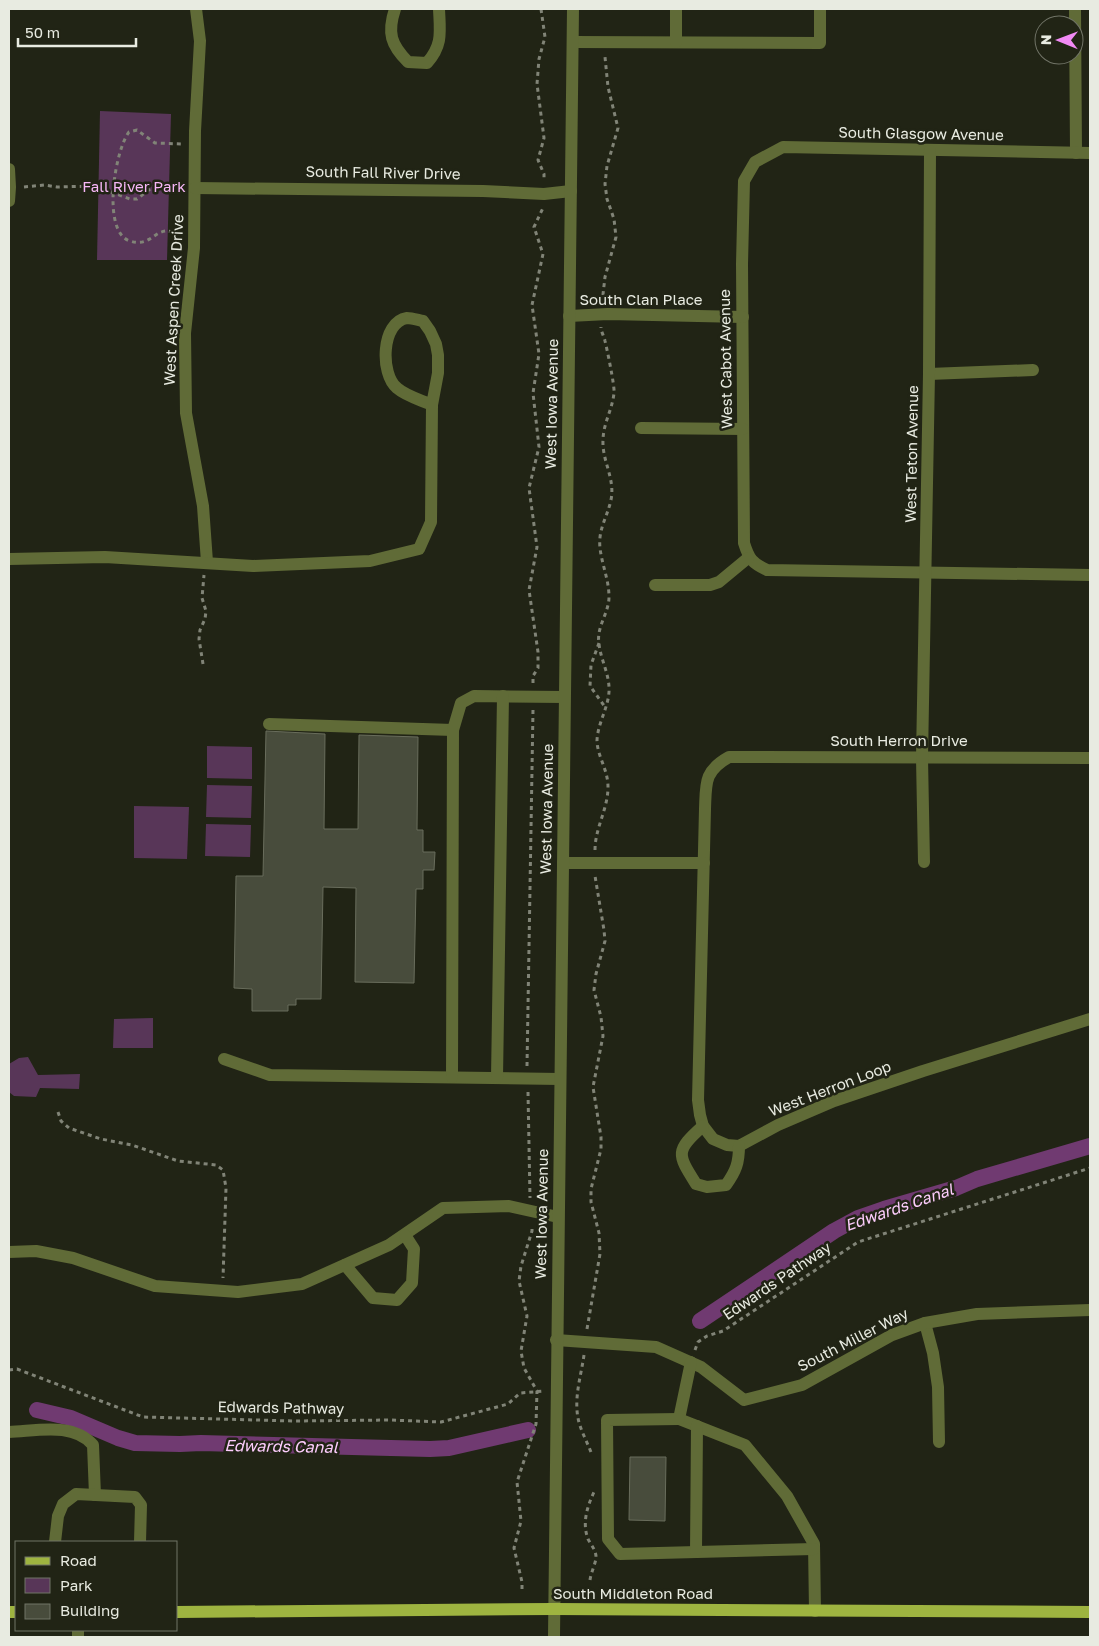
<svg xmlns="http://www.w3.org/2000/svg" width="1099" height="1646" font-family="'Golos Text',sans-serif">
<rect width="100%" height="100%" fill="#212415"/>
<g fill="#583658">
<polygon points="100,111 171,114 167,260 97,260"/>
<polygon points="207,746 252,747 252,779 207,778"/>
<polygon points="207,785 252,786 251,818 206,817"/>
<polygon points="134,806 189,807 187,859 134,858"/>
<polygon points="206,824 251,825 250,857 205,856"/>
<polygon points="153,1018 153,1048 113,1048 114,1019"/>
<polygon points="28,1057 38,1075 80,1074 79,1089 40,1088 36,1097 14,1096 9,1092 9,1064 19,1058"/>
</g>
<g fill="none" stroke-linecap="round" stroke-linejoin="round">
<g stroke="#703a71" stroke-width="16">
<polyline points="700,1321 834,1231 858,1218 884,1209 956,1188 977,1179 1090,1146"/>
<polyline points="37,1410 71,1418 118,1438 135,1443 180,1444 201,1443 430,1449 449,1448 528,1430"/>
</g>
</g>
<g fill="#484c3c" stroke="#696d5c">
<polygon points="266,731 325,734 324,829 358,829 359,735 418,737 417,830 423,830 423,852 435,852 434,870 423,870 423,889 416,889 414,983 355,982 356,888 323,887 321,999 296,999 296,1005 288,1005 288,1011 252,1011 252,989 234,988 236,876 263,876"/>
<polygon points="630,1457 666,1457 665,1521 629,1520"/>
</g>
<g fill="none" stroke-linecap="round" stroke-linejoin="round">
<g stroke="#818477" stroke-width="3" stroke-dasharray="4 4" stroke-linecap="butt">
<polyline points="541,9 545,37 539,59 537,84 544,138 538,160 544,174 544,181"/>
<polyline points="24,187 44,185 57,187 95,186 130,199 137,199 154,186 160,184 172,188 182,188"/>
<path d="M181,233C176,233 170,231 166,231C153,232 149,247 130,241C101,232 115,150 129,132L137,130L155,143L183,144"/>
<polyline points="602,303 605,277 616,237 614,219 607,199 605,184 607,166 618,128 608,87 605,57"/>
<polyline points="599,643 591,665 590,686 605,707"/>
<polyline points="203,664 199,639 200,630 205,619 206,611 202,598 204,575"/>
<polyline points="533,683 533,676 538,668 538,652 529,590 537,547 529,488 539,447 533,393 539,354 532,305 543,254 534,227 543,208"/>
<path d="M595,850C595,828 608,809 608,787C608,769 597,756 597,740C598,723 608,708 609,692C610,675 601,661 599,644C596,627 609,613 609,597C609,580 602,565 600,548C598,529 607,518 611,500C615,480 604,464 603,445C602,424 612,412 614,393C615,387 607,349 605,341C604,336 601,332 601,327"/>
<polyline points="527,1066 533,710"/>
<polyline points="528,1092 530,1198"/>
<polyline points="58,1112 61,1121 69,1128 101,1139 132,1145 178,1161 216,1165 223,1170 226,1188 223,1278"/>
<polyline points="587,1329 600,1254 599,1233 591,1202 591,1189 601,1149 601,1137 593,1087 603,1036 601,1017 594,990 596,974 605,941 604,930 595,876"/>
<polyline points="695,1350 698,1342 707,1336 723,1331 858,1242 1090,1168"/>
<path d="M584,1355C581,1376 574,1397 578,1418C580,1430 588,1443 592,1455"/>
<polyline points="9,1370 17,1369 143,1417 294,1421 390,1420 441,1422 508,1404 520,1393 545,1391"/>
<path d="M590,1580C591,1572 596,1563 596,1557C596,1550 591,1545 588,1539C582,1523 587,1507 594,1492"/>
<polyline points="522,1589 522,1582 514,1548 521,1521 517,1482 536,1424 537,1391 524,1368 521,1351 527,1316 519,1281 521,1266 532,1231 532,1225"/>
</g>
<g stroke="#606b37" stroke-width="12">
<polyline points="196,9 200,41 195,131 194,248 185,333 186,413 203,506 207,562"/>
<path d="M395,9C387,33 391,45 408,62L427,63C443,45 440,32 439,9"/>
<polyline points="1075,9 1076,153"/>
<polyline points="573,42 820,43 820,9"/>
<polyline points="676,42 676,9"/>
<path d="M1090,153L783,147L755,162L744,181L742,264L744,543C749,559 752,563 767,570L1090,575"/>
<polyline points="9,169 10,187 9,201"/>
<polyline points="195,188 483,191 544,194 571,191"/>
<polyline points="569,316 608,314 743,317"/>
<polyline points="929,374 1033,370"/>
<polyline points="641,428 743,429"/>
<path d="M9,559L105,557L253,566L370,561L419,549L431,522L432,405L438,373V355L436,344L430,331L423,321C418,320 412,318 407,318C381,322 380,374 397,388C406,396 421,400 432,405"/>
<polyline points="655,585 710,585 719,582 748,558"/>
<polyline points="269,724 453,730"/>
<path d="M1090,758L729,757C704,771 706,783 705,809L698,1100L700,1115L703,1126L713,1139L727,1145L739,1146L778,1125L834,1101L923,1071L1090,1019"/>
<polyline points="924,862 922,758 929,374 930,151"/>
<polyline points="563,863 704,863"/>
<polyline points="224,1059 270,1075 560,1079"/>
<polyline points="452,1077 453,730 461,703 474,696 564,697"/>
<polyline points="497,1078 503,696"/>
<path d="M703,1126C675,1151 677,1154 696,1184L707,1187L726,1185C736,1171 739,1163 739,1146"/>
<polyline points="9,1252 36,1251 73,1258 155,1286 238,1292 302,1284 389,1245 443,1208 509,1206 558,1217"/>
<polyline points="345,1265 373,1298 397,1300 412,1283 414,1249 405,1235"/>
<polyline points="925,1323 933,1353 938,1387 939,1442"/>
<polyline points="556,1340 656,1347 701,1367 744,1400 802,1385 892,1335 925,1323 977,1314 1090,1310"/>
<polyline points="691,1362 679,1419 745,1445 787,1496 814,1544 815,1611"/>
<polyline points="679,1419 607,1420 608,1539 620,1554 814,1549"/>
<path d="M9,1432C37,1431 73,1422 93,1445L95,1495"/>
<polyline points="55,1542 58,1516 63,1504 76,1494 135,1497 141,1505 140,1542"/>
<polyline points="696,1552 697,1426"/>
<polyline points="78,1637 78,1630"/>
<polyline points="554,1637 573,9"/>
</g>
<g stroke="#9eb440" stroke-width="12">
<polyline points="9,1612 16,1612"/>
<polyline points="176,1612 554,1609 1090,1612"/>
</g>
</g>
<g text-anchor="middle" stroke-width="5" stroke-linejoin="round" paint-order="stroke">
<g font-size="15" fill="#e8ebe1" stroke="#212415">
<text transform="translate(921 134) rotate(1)" y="5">South Glasgow Avenue</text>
<text transform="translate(383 173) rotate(1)" y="5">South Fall River Drive</text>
<text transform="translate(174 300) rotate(-87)" y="5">West Aspen Creek Drive</text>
<text x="641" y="305">South Clan Place</text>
<text transform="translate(726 359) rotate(-91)" y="5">West Cabot Avenue</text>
<text transform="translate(552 404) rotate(-89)" y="5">West Iowa Avenue</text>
<text transform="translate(912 454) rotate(-89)" y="5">West Teton Avenue</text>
<text x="899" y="746">South Herron Drive</text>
<text transform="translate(547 809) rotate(-89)" y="5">West Iowa Avenue</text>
<text transform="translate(830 1089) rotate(-21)" y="5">West Herron Loop</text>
<text transform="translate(542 1214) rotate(-89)" y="5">West Iowa Avenue</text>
<text transform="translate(777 1281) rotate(-34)" y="5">Edwards Pathway</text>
<text transform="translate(853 1340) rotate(-27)" y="5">South Miller Way</text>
<text transform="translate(281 1408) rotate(1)" y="5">Edwards Pathway</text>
<text x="633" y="1599">South Middleton Road</text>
</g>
<g font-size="15" fill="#f7b7f7" stroke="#212415">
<text x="134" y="192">Fall River Park</text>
</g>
<g font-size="16" font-style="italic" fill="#fdcdfd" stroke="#212415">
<text transform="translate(899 1207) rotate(-19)" y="6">Edwards Canal</text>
<text transform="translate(281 1446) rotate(1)" y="6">Edwards Canal</text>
</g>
</g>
<rect width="1099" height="1646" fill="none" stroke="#e8ebe1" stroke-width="20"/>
<rect x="15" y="1541" width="162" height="90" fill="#212415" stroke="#717467"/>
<rect x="25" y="1557" width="25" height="8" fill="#9eb440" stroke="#717467"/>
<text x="60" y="1566" font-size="15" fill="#e8ebe1">Road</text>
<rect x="25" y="1578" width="25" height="15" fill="#583658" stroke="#717467"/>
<text x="60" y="1591" font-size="15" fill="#e8ebe1">Park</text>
<rect x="25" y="1604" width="25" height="15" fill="#484c3c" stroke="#717467"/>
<text x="60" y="1616" font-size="15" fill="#e8ebe1">Building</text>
<g transform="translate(1059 40) rotate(271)"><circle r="24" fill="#212415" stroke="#717467"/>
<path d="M0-4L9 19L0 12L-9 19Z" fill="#f18af4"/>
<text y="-8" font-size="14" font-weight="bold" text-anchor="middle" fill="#e8ebe1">N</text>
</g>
<path d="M18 38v8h118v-8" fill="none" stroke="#e8ebe1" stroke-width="2.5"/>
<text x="25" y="38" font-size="15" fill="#e8ebe1" stroke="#212415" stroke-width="4" paint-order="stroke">50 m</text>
</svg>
